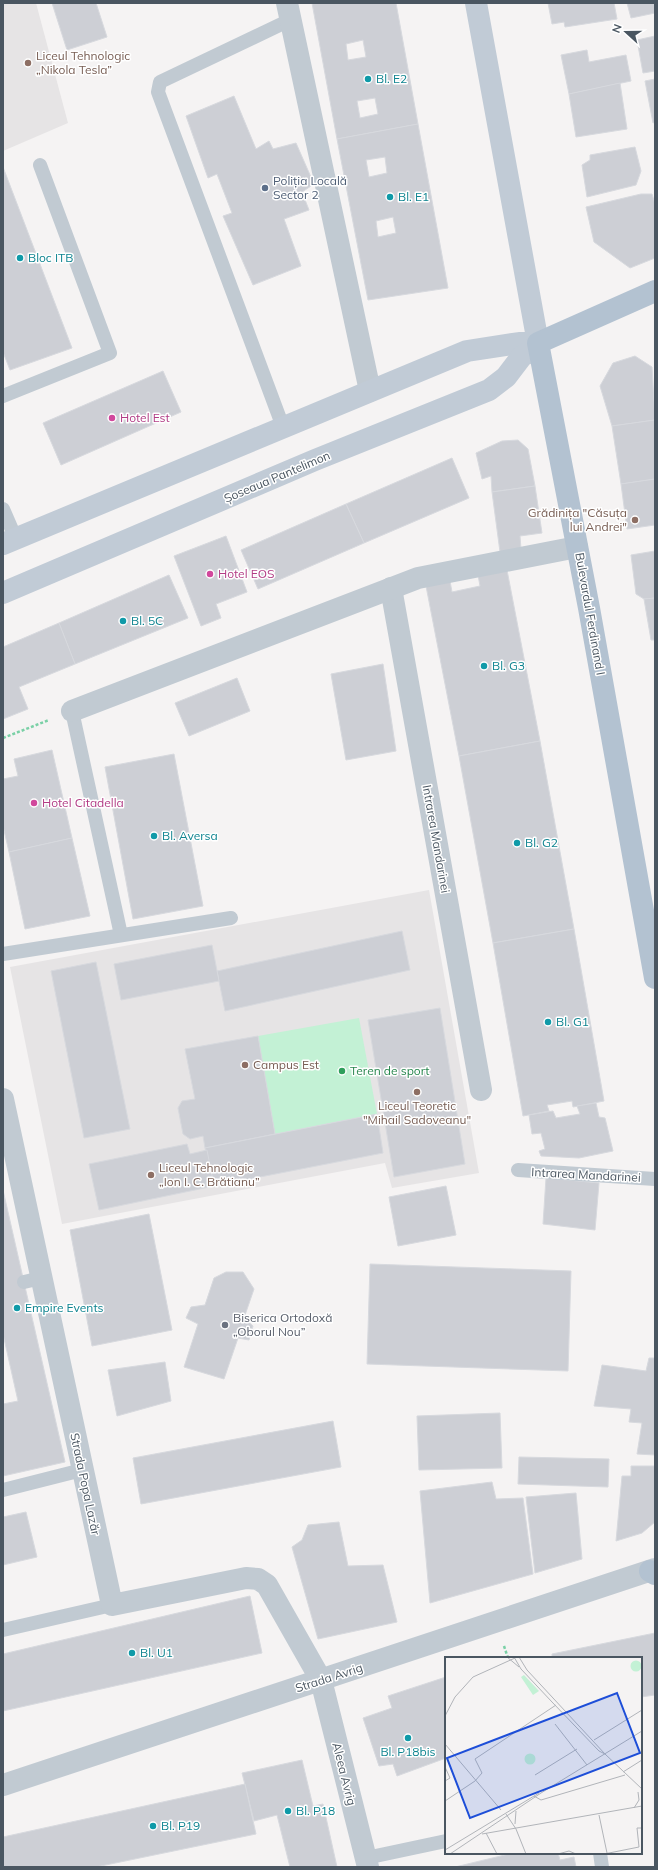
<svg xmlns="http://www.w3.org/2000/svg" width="658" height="1870" font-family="Mulish,sans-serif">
<rect width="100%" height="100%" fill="#f5f3f3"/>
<g fill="#e6e4e5">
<polygon points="3,3 36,3 68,123 3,151"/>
<polygon points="429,890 479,1173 392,1188 385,1163 62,1224 10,967"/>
</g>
<polygon fill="#c3f1d5" points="359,1018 377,1114 275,1134 258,1036"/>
<g fill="#cdcfd5" stroke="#d7d9de" fill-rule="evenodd">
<polygon points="52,3 96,3 107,37 67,50"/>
<path d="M312,3H396L418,124L337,139ZM363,40L366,57L348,60L346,44ZM375,98L378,114L360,118L357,101Z"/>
<polygon points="548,3 614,3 617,19 565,27 564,22 552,24"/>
<polygon points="627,3 655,3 655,13 631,18"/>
<polygon points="655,36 655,71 643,73 637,40"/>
<polygon points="587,50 589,62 626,55 631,81 569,94 561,55"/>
<polygon points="655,79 655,122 653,123 645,81"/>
<polygon points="620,83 627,129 576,137 569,94"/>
<polygon points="234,96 256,149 269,141 273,149 296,143 314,184 302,192 309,210 284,219 301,266 253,285 223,216 232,213 217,174 208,178 186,116"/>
<path d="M418,124L448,288L368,300L337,139ZM385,157L387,173L369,177L366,160ZM393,217L396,233L378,237L376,221Z"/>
<polygon points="635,147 641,171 636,185 587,197 582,165 590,160 590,155"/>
<polygon points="3,167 72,348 10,370 3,352"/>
<polygon points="641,194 652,194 655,204 655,258 630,268 594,242 586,207"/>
<polygon points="635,356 652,367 655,420 612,426 600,386 613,363"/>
<polygon points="163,371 181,412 61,465 43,423"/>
<polygon points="655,420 655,479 621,484 612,426"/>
<polygon points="518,440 528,449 535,486 492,492 491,476 482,479 476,453 502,441"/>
<polygon points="452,458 469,498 364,543 346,504"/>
<polygon points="655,479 655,525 627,529 621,484"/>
<polygon points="535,486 542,533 520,536 521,549 500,552 492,492"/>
<polygon points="346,504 364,543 258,589 241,550"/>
<polygon points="226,536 247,592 216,604 221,618 201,626 174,556"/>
<polygon points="655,551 655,598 644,599 636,594 631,555"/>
<polygon points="507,570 540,741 459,756 426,586 450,581 452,592 480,586 478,575"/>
<polygon points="169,575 188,618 75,664 59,623"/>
<polygon points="655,598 655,640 651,640 644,599"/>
<polygon points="59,623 75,664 19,687 28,709 3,719 3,647"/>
<polygon points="383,664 396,751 346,760 331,674"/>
<polygon points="237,678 250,711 189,736 175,703"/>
<polygon points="540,741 574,929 493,943 459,756"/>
<polygon points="52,750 72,838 9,852 3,826 3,779 18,776 14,759"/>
<polygon points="174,754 203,906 133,919 105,767"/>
<polygon points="72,838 90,916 25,929 9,852"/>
<polygon points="574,929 604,1101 573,1107 572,1101 547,1105 549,1111 523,1116 493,943"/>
<polygon points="402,931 410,970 225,1011 217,971"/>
<polygon points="212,945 219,981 121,1000 114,964"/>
<polygon points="96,962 130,1129 84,1138 51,971"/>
<polygon points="440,1008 465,1164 394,1177 368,1020"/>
<polygon points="258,1036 275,1134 205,1148 203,1136 190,1139 183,1134 178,1108 182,1101 195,1099 185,1049"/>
<polygon points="596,1103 599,1117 605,1118 613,1151 579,1158 541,1156 539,1151 545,1149 541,1133 532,1134 529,1115 553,1111 556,1118 580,1114 577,1106"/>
<polygon points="377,1114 383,1153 214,1186 205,1148"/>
<polygon points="187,1144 190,1154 207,1150 214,1186 99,1210 89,1164"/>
<polygon points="546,1178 599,1183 595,1230 543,1224"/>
<polygon points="446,1186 456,1235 398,1246 389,1197"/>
<polygon points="3,1190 65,1462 3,1476 3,1404 18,1401 3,1334"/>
<polygon points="149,1214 172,1330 92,1346 70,1230"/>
<polygon points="370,1264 571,1271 568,1371 367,1364"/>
<polygon points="226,1272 243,1272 254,1289 244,1318 253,1326 249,1340 238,1338 224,1379 184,1367 198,1324 186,1318 191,1307 205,1305 214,1278"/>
<polygon points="649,1358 655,1358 655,1455 637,1454 642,1423 629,1422 631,1409 594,1406 602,1365 646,1371"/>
<polygon points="165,1362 171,1401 117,1416 108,1370"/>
<polygon points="500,1413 502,1468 419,1470 417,1416"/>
<polygon points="333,1421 341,1467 141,1504 133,1458"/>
<polygon points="519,1457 609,1459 608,1487 518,1484"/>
<polygon points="631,1466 655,1466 655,1522 642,1533 616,1541 622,1476 631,1476"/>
<polygon points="492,1482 496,1499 523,1498 533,1574 430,1603 420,1491"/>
<polygon points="576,1493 582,1559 535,1573 526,1497"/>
<polygon points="26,1512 37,1557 3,1565 3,1517"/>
<polygon points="339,1522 348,1566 383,1565 397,1622 318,1639 292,1547 302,1540 308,1525"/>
<polygon points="250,1596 262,1653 3,1711 3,1654"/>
<polygon points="655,1633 655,1695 641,1697 641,1658 552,1658 552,1654"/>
<polygon points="446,1677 446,1758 397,1776 393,1764 379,1766 363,1718 392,1708 388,1696"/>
<polygon points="302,1760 313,1806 323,1804 337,1867 290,1867 277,1815 254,1821 242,1773"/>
<polygon points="245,1784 256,1834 96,1867 3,1867 3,1837"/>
<polygon points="513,1853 558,1853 560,1860 574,1857 576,1867 455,1867"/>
</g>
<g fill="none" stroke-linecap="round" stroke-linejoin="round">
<g stroke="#7ad0a6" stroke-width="2.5" stroke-dasharray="3 2" stroke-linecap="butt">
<polyline points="3,738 49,720"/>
<polyline points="504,1646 508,1658"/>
</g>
<g stroke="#c1cad2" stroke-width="14">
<polyline points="3,396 110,353 40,165"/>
<polyline points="283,427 158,92 160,82 290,20"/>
<polyline points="3,509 16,539"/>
<polyline points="72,711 121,935"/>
<polyline points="3,954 231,918"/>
<polyline points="518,1170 655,1179"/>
<polyline points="24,1282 41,1278"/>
<polyline points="3,1490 82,1470"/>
<polyline points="3,1630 112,1605"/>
<polyline points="600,1853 602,1867"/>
<polyline points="366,1858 446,1841"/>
</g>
<g stroke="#c1cad2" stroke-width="22">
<polyline points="287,3 370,391"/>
<polyline points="391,588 481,1090"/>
<polyline points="72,711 418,578 577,547"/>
<polyline points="3,1099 112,1605 246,1578 258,1579 267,1585 321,1680 368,1867"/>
<polyline points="3,1785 655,1569"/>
</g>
<g stroke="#c1cbd6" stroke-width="22">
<polyline points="476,3 538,343"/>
<polyline points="3,544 467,351 519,343 538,343"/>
<polyline points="3,593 315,460 489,390 506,377 522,356 526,354 538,343"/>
</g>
<g stroke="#b3c2d1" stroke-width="22">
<polyline points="655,291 538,343 589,608 655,978"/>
<polyline points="650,1571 655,1574"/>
</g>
</g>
<g fill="#8d6e63" stroke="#fff" stroke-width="1.5">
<circle cx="28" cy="63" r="4"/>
<circle cx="635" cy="520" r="4"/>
<circle cx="245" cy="1065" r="4"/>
<circle cx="417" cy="1092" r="4"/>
<circle cx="151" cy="1175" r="4"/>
</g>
<g fill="#0f9aa8" stroke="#fff" stroke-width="1.5">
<circle cx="368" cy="79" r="4"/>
<circle cx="390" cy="197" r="4"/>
<circle cx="20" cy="258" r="4"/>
<circle cx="123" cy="621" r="4"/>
<circle cx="484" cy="666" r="4"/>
<circle cx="154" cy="836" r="4"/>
<circle cx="517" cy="843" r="4"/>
<circle cx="548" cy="1022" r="4"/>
<circle cx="17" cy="1308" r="4"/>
<circle cx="132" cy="1653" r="4"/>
<circle cx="408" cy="1738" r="4"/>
<circle cx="288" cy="1811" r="4"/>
<circle cx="153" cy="1826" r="4"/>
</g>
<circle fill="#5c6f8a" stroke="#fff" stroke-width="1.5" cx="265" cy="188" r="4"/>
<g fill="#d1479c" stroke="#fff" stroke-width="1.5">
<circle cx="112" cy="418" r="4"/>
<circle cx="210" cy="574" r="4"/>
<circle cx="34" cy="803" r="4"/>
</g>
<circle fill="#2e9e5b" stroke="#fff" stroke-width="1.5" cx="342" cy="1071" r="4"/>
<circle fill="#6b7280" stroke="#fff" stroke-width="1.5" cx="225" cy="1325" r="4"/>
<g text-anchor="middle" stroke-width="3" stroke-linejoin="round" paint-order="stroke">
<g font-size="12" fill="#785e54" stroke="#fff" text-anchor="start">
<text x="36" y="60">Liceul Tehnologic<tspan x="36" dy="14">„Nikola Tesla”</tspan></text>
<text x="627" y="517" text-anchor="end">Grădinița "Căsuța<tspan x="627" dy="14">lui Andrei"</tspan></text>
<text x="253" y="1069">Campus Est</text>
<text x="417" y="1110" text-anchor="middle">Liceul Teoretic<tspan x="417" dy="14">"Mihail Sadoveanu"</tspan></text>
<text x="159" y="1172">Liceul Tehnologic<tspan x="159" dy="14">„Ion I. C. Brătianu”</tspan></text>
</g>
<g font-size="12" fill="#0d838f" stroke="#fff" text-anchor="start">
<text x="376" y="83">Bl. E2</text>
<text x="398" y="201">Bl. E1</text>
<text x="28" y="262">Bloc ITB</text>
<text x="131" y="625">Bl. 5C</text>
<text x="492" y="670">Bl. G3</text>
<text x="162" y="840">Bl. Aversa</text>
<text x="525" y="847">Bl. G2</text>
<text x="556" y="1026">Bl. G1</text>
<text x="25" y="1312">Empire Events</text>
<text x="140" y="1657">Bl. U1</text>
<text x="408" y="1756" text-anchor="middle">Bl. P18bis</text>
<text x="296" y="1815">Bl. P18</text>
<text x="161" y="1830">Bl. P19</text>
</g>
<g font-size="12" fill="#4e5e75" stroke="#fff" text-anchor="start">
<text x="273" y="185">Poliția Locală<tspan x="273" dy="14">Sector 2</tspan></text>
</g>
<g font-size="12" fill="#b23c85" stroke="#fff" text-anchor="start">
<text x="120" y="422">Hotel Est</text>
<text x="218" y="578">Hotel EOS</text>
<text x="42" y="807">Hotel Citadella</text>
</g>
<g font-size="12" fill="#4a5661" stroke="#fff">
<text transform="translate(277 477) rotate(-23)" y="4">Șoseaua Pantelimon</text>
<text transform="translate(590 614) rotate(80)" y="4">Bulevardul Ferdinand I</text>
<text transform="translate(436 839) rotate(80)" y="4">Intrarea Mandarinei</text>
<text transform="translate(586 1175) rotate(3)" y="4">Intrarea Mandarinei</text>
<text transform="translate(85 1484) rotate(78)" y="4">Strada Popa Lazăr</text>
<text transform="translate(329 1678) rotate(-18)" y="4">Strada Avrig</text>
<text transform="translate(344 1774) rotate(76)" y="4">Aleea Avrig</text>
</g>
<g font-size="12" fill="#27864d" stroke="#fff" text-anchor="start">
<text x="350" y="1075">Teren de sport</text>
</g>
<g font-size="12" fill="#5b616d" stroke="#fff" text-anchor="start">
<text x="233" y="1322">Biserica Ortodoxă<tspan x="233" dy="14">„Oborul Nou”</tspan></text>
</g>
</g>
<g transform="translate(445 1657)">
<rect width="197" height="197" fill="#f5f3f3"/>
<path d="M185.5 9a5.5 5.5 0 1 1 11 0a5.5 5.5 0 1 1-11 0ZM79,18L94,34L88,38L76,20ZM79.5 102a5.5 5.5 0 1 1 11 0a5.5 5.5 0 1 1-11 0Z" fill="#c3f1d5"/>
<path fill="none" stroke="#b1b4b9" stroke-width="1" d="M62,0L74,10M69,0L76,12L107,45L154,94L160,97M74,0L82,13L160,97L197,132M0,59L10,40L28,20L70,1M110,67L142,108M149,83L197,53M0,87L56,153M0,110L5,121L0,124M178,115L197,103M90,118L132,92M89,139L96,143L180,118M0,144L30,124L37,116L30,102L111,48M189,151L194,143L193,135M61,157L71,172M154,158L162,196M70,167L71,154M71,172L81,197M41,176L52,197M37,177L197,149M0,193L94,136M5,197L96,136L197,74M113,197L124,194L131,197M159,197L194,190L192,171H197"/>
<path fill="#1d4ed8" fill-opacity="0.15" stroke="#1d4ed8" stroke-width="2" d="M172,36L195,96L25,161L2,101Z"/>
<rect width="197" height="197" fill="none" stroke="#4a5661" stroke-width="2"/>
</g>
<rect width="658" height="1870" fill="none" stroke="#4a5661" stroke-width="8"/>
<g transform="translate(626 32) rotate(291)" stroke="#ffffff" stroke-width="3" paint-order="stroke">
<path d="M0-3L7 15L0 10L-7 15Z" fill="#4a5661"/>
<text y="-6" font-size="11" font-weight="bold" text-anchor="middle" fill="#4a5661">N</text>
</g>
</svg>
